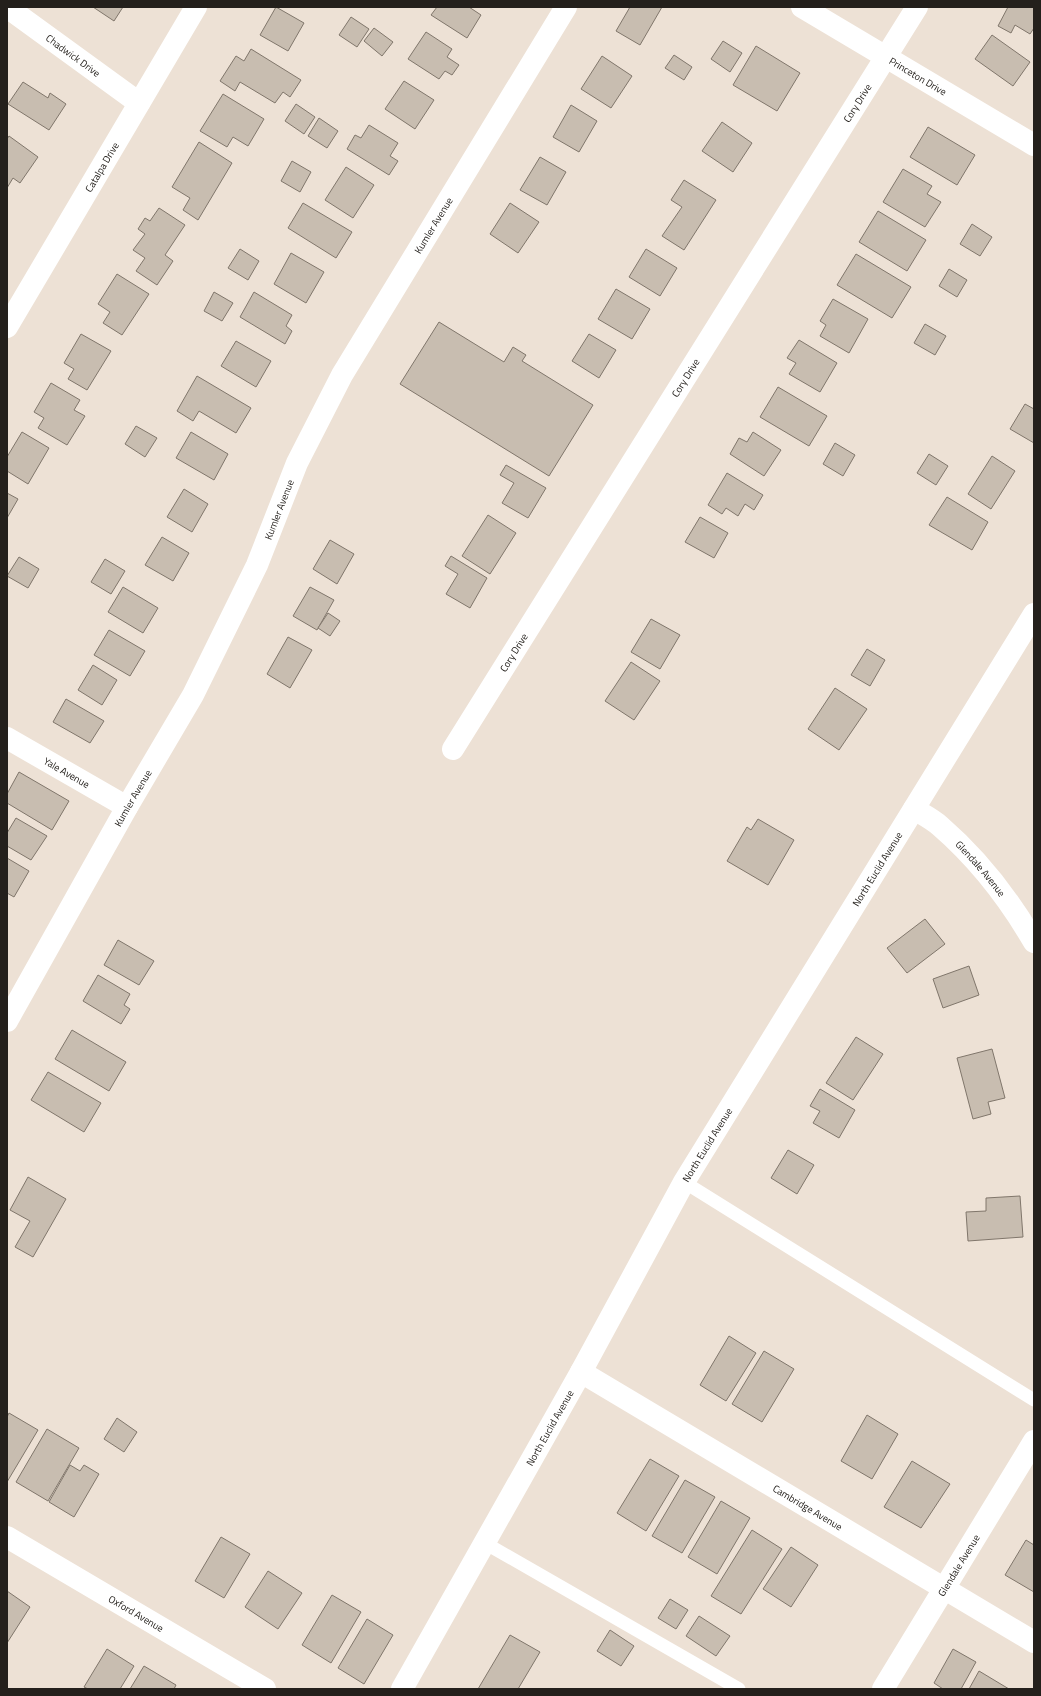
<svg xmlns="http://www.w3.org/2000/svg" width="1041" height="1696" font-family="'Titillium Web',sans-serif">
<rect width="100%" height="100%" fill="#ede1d5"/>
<g fill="#c8bdb0" stroke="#80766b">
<polygon points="93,7 123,7 114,21"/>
<polygon points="276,7 304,23 288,51 260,35"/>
<polygon points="437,7 469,7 481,15 467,38 431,15"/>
<polygon points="630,7 662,7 640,45 616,31"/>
<polygon points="1008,7 1034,7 1034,28 1030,34 1015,25 1011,33 998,26"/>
<polygon points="351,17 369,29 357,47 339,35"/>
<polygon points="374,28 393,42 382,56 364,41"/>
<polygon points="426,32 452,49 447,57 459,65 452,75 445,71 439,79 408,59"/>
<polygon points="992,35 1030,62 1013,86 975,59"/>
<polygon points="723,41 742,53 730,72 711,59"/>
<polygon points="756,46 800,73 777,111 733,85"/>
<polygon points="251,49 301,80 290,97 283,92 275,103 240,82 235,91 220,81 236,56 244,61"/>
<polygon points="674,55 692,67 684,80 665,68"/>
<polygon points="602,56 632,76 611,108 581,89"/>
<polygon points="404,81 434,100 415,129 385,109"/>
<polygon points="23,82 48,98 50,93 66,104 49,130 8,104"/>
<polygon points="223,94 264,119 248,146 233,137 227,147 200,131"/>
<polygon points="296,104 315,117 304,134 285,121"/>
<polygon points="571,105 597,121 579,152 553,137"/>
<polygon points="319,118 338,131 327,148 308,136"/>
<polygon points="722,122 752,143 733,172 702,151"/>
<polygon points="369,125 398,143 390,156 398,161 389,175 347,149 355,135 361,138"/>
<polygon points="928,127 975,155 957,185 910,157"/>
<polygon points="9,136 38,157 20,183 13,178 7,188 7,139"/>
<polygon points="199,142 232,163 198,220 183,210 190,198 172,187"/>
<polygon points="540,157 566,172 547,205 520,190"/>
<polygon points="292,161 311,172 300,192 281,181"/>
<polygon points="346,167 374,185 353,218 325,200"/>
<polygon points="903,169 932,186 927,194 941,202 925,227 883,202"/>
<polygon points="684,180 716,200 684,250 662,236 682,207 671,200"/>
<polygon points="303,203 352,232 336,258 288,228"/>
<polygon points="510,203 539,222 518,253 490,234"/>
<polygon points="159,208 185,225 165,255 173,261 157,285 136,271 145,258 133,250 145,234 138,229 145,218 150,221"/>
<polygon points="878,211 926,240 907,271 859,242"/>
<polygon points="972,224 992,237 980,256 960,244"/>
<polygon points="240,249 259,261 248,280 228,268"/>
<polygon points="646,249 677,268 660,296 629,277"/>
<polygon points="291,253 324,272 306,303 274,284"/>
<polygon points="856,254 911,287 892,318 837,285"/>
<polygon points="949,269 967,280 957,297 939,286"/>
<polygon points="117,274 149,294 122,335 103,323 110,312 98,304"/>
<polygon points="616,289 650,309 632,339 598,319"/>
<polygon points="214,292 233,303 222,321 204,311"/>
<polygon points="254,292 292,315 286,326 292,331 285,344 240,317"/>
<polygon points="833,299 868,319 849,353 820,336 826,325 820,321"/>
<polygon points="439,322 504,362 513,347 526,355 522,361 593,405 549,476 400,384"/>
<polygon points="925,324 946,336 935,355 914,343"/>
<polygon points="81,334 111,351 87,390 68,379 74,369 64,363"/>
<polygon points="589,334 616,350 599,378 572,361"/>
<polygon points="799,340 837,363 820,392 789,374 796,363 787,358"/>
<polygon points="236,341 271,361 256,387 221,366"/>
<polygon points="197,376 251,408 236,433 199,411 193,421 177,411"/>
<polygon points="51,383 80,400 74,410 85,416 67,445 38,428 44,418 34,412"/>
<polygon points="778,387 827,416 809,446 760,417"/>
<polygon points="1025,404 1034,409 1034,443 1010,429"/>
<polygon points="136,426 157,438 145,457 125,444"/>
<polygon points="22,432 49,448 28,484 7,471 7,457"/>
<polygon points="191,432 228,454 214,480 176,458"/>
<polygon points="753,432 781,450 764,476 730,454 739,438 747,442"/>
<polygon points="835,443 855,455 843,476 823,464"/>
<polygon points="929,454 948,466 936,485 917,473"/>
<polygon points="992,456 1015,471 991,509 968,494"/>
<polygon points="506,465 546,488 528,518 502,503 514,483 500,475"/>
<polygon points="727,473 763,495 754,510 745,504 738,516 726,508 722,514 708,505"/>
<polygon points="184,489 208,504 192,532 167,517"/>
<polygon points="7,493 18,499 7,518"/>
<polygon points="947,497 988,522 972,550 929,525"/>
<polygon points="488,515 516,533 490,574 462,556"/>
<polygon points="700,517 728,533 714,558 685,542"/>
<polygon points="162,537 189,553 173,581 145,565"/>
<polygon points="330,540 354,554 337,584 313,569"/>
<polygon points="451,556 487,578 470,608 446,594 458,574 445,566"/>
<polygon points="19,557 39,569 28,588 7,576"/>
<polygon points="105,559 125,571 111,594 91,582"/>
<polygon points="123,587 158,608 143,633 108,612"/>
<polygon points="310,587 334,600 317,630 293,616"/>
<polygon points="328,613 340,621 330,636 318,628"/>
<polygon points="651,619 680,635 660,669 631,652"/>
<polygon points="109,630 145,651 130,676 94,655"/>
<polygon points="288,637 312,650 290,688 267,674"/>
<polygon points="867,649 885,660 870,686 851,675"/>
<polygon points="631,662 660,681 634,720 605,701"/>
<polygon points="93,665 117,680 102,705 78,690"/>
<polygon points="835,688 867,709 839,750 808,729"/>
<polygon points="66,699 104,721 90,743 53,722"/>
<polygon points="19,772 69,801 52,830 7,803 7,794"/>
<polygon points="16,818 47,836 31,860 7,846 7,833"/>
<polygon points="758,819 794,840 768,885 727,861 747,827 751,830"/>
<polygon points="7,858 29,871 14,897 7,893"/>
<polygon points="925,919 945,944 907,973 887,948"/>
<polygon points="118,940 154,961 139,985 104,965"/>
<polygon points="969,966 979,995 943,1008 933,979"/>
<polygon points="98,975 130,994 124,1005 130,1009 121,1024 83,1001"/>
<polygon points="72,1030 126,1062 109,1091 55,1059"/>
<polygon points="856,1037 883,1054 853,1100 826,1083"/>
<polygon points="992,1049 1005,1098 988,1102 991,1114 973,1119 957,1058"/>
<polygon points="48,1072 101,1103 84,1132 31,1100"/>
<polygon points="820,1089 855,1110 839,1138 813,1123 820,1111 810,1106"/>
<polygon points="788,1150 814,1165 797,1194 771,1178"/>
<polygon points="28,1177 66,1199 33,1257 15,1247 30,1221 10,1210"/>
<polygon points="1020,1196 1023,1237 968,1241 966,1212 986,1211 986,1198"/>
<polygon points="729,1336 756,1353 726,1401 700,1385"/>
<polygon points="764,1351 794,1369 762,1422 732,1404"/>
<polygon points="9,1413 38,1430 7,1482 7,1417"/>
<polygon points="867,1415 898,1434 872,1479 841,1461"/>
<polygon points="117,1418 137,1432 124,1452 104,1439"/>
<polygon points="47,1429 79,1448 48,1501 16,1482"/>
<polygon points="650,1459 679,1476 646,1531 617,1513"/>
<polygon points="912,1461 950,1484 921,1528 884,1507"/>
<polygon points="70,1465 80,1471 84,1465 99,1474 74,1517 49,1502"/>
<polygon points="685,1480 715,1497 682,1553 652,1536"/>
<polygon points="721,1501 750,1518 717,1574 688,1557"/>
<polygon points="752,1530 782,1549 741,1614 711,1596"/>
<polygon points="221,1537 250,1554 224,1598 195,1581"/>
<polygon points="1026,1540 1034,1545 1034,1592 1005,1575"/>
<polygon points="791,1547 818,1565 791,1607 763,1589"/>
<polygon points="268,1571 302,1593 278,1629 245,1607"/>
<polygon points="7,1591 30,1607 7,1643"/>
<polygon points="332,1595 361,1612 331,1663 302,1645"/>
<polygon points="670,1599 688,1610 676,1629 658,1618"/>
<polygon points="699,1616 730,1636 716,1656 686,1636"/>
<polygon points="367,1619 393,1635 364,1684 338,1668"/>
<polygon points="610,1630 634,1646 621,1666 597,1651"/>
<polygon points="510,1635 540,1652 518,1689 478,1689"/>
<polygon points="107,1649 134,1666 120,1689 88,1689 84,1687"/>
<polygon points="953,1649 976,1662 961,1689 943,1689 934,1683"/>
<polygon points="144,1666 176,1685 174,1689 130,1689"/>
<polygon points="979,1671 1009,1689 969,1689"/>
</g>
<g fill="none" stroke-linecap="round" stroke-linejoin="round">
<g stroke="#fff" stroke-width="13">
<polyline points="684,1182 1034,1400"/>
<polyline points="483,1542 739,1689"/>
</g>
<g stroke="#fff" stroke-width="22">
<path id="s1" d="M7,7L139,103"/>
<path id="s2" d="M802,7L1034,145"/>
<path id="s3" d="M7,327L196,7"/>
<path id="s4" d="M7,738L127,807"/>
<path id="s5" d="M453,749L917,7"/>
<path id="s6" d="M914,809C922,814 932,819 940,826C977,858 1009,899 1034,942"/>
<path id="s7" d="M7,1021L127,807L193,695L257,565L297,463L342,375L566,7"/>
<path id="s8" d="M581,1372L1034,1642"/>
<path id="s9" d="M7,1537L265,1689"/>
<path id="s10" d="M402,1689L581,1372L684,1182L1034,614"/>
<path id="s11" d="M883,1689L1034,1441"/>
</g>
</g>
<g text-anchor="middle" stroke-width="3.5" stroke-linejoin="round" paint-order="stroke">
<g font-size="10" fill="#24201c" stroke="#ede1d5">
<text dy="4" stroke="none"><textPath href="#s1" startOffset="82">Chadwick Drive</textPath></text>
<text dy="4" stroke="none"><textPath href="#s2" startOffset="135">Princeton Drive</textPath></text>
<text dy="4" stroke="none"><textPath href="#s5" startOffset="762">Cory Drive</textPath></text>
<text dy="4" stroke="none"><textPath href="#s3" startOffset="186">Catalpa Drive</textPath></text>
<text dy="4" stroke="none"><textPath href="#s7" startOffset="904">Kumler Avenue</textPath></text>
<text dy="4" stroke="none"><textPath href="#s5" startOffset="438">Cory Drive</textPath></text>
<text dy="4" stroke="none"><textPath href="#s7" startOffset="580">Kumler Avenue</textPath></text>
<text dy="4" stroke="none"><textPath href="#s5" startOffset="114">Cory Drive</textPath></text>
<text dy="4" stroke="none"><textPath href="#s4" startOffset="69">Yale Avenue</textPath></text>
<text dy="4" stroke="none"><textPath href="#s7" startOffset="256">Kumler Avenue</textPath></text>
<text dy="4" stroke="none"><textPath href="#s10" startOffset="948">North Euclid Avenue</textPath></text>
<text dy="4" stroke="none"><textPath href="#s6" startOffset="90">Glendale Avenue</textPath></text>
<text dy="4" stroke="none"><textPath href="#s10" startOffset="624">North Euclid Avenue</textPath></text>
<text dy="4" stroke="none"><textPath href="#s10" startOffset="300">North Euclid Avenue</textPath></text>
<text dy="4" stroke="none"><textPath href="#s8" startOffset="264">Cambridge Avenue</textPath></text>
<text dy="4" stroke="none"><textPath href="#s11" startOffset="145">Glendale Avenue</textPath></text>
<text dy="4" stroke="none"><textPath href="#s9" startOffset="150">Oxford Avenue</textPath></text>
</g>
</g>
<rect width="1041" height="1696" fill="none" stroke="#24201c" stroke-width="16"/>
</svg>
